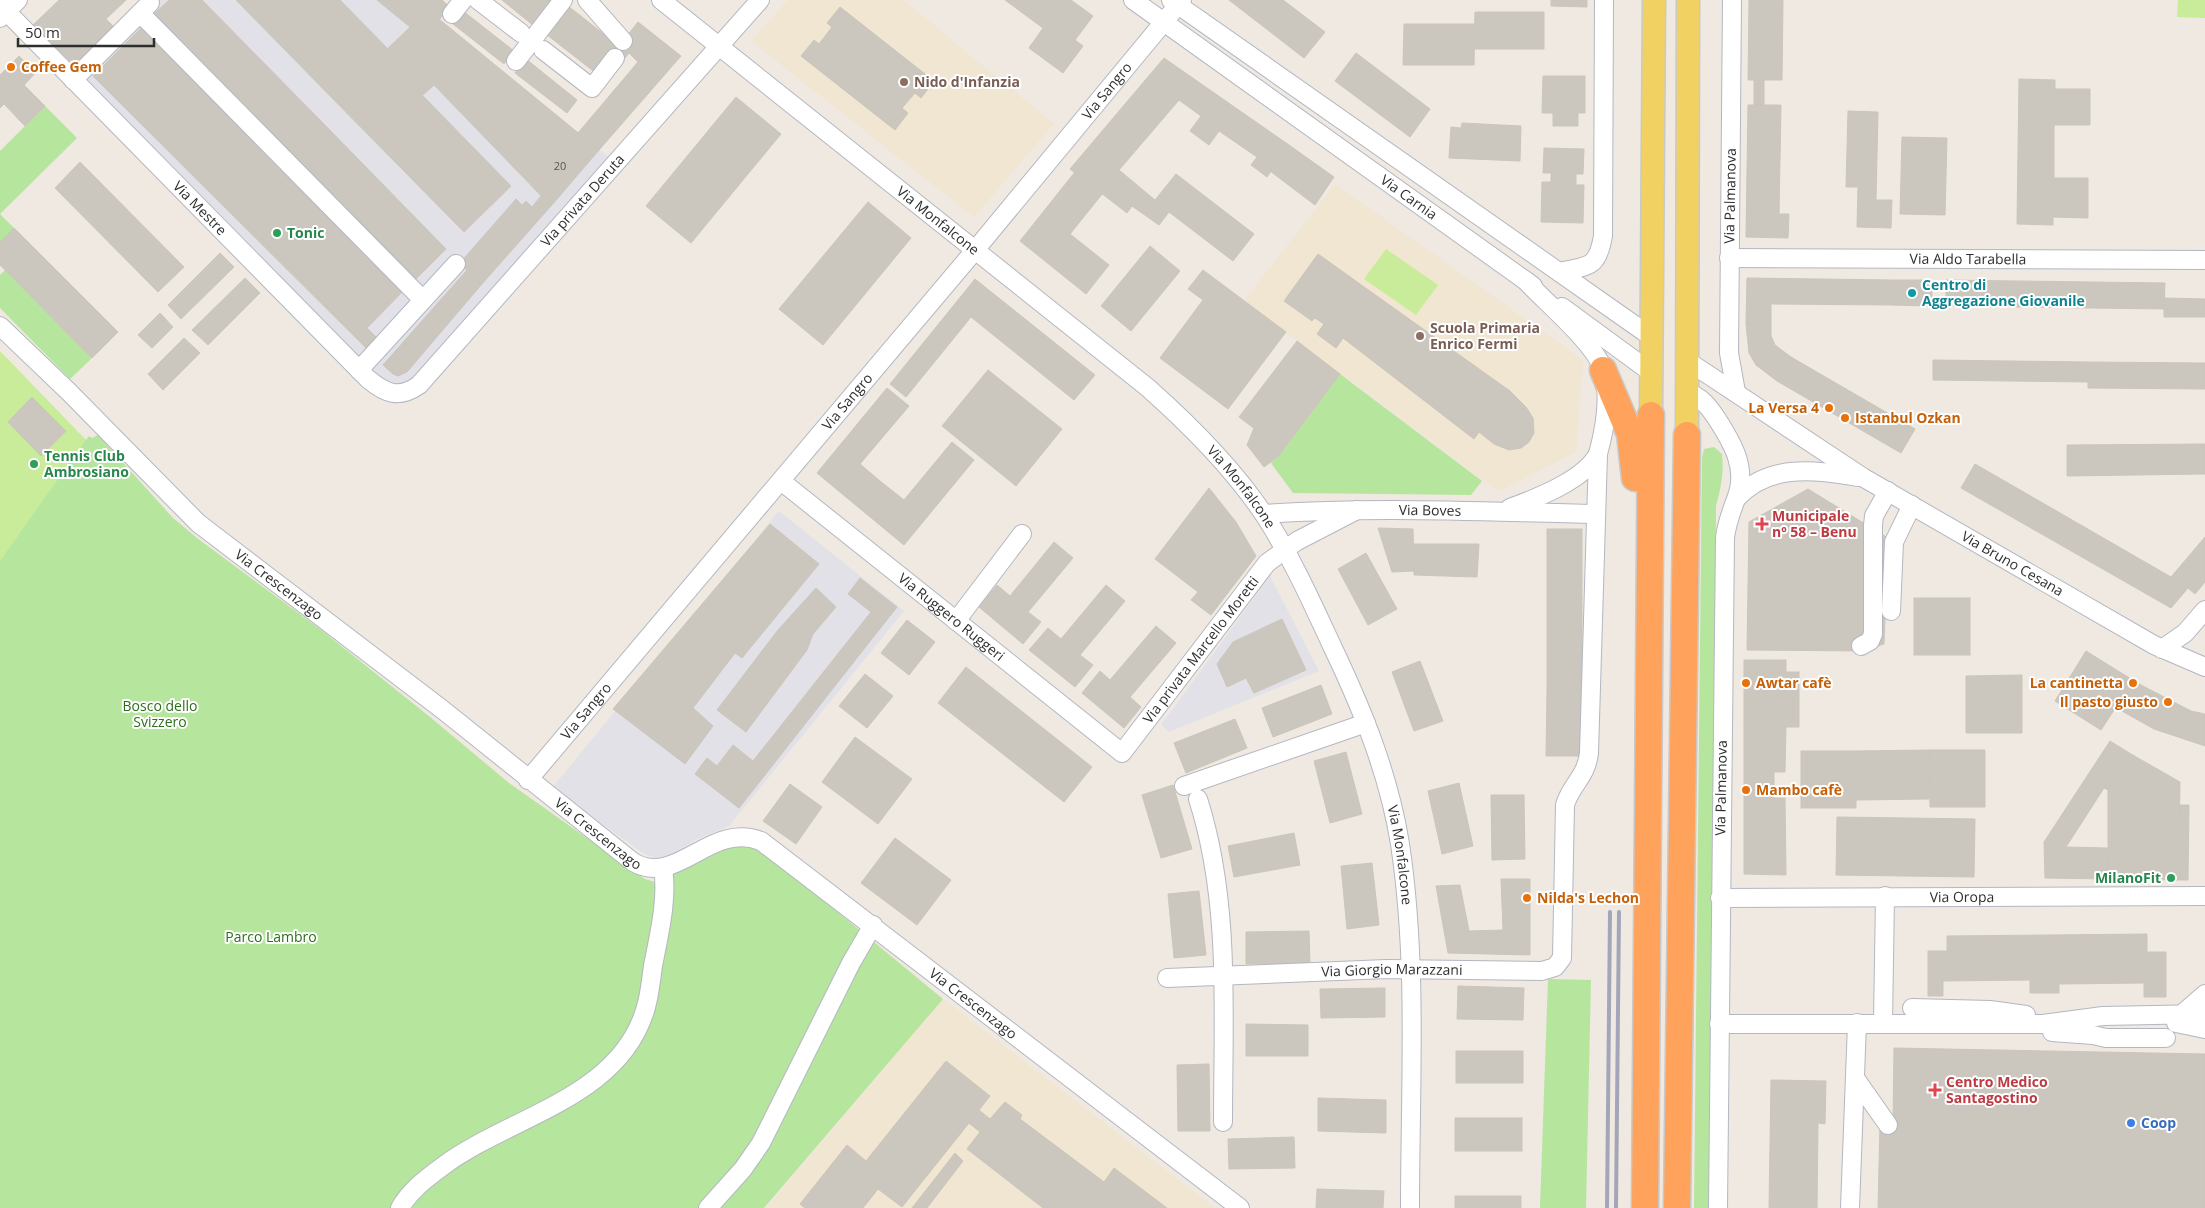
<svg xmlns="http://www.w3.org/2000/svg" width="2205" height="1208" font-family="'Open Sans',sans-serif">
<rect width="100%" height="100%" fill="#efe9e1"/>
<g fill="#e3e1e8">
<polygon points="147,0 416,0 616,163 419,385 387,394 73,80"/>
<polygon points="779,511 904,611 729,826 695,840 669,857 659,859 644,854 552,788"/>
<polygon points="1270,576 1319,671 1169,732 1161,725"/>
</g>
<g fill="#f0e6d1">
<polygon points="788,0 903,0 1054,124 974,217 751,41"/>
<polygon points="1335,184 1583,360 1576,452 1498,492 1244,301"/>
<polygon points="943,999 1215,1208 766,1208"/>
</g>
<g fill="#b6e59e">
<polygon points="45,106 77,138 0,214 14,228 0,242 0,151"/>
<polygon points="5,270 92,358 70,379 0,308 0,275"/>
<polygon points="1340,374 1482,481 1471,495 1293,493 1271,463 1279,456"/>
<polygon points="98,435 173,518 197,538 320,629 430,717 509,783 645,879 655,882 665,880 692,855 743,843 760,848 943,999 764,1208 0,1208 0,535 84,438 86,440 89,436 92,438"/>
<path d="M1714,447L1722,454C1724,474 1721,487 1716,506L1709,1208H1694L1702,457L1704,449Z"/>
<polygon points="1548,979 1591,980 1586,1208 1540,1208"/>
</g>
<g fill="#c9ec9a">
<polygon points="2178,0 2205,0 2205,18 2177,17"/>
<polygon points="1386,249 1438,285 1416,315 1364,279"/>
<polygon points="0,351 86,440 0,561"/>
</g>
<g fill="#cbc7bf" stroke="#cbc5ba">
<polygon points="59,0 126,0 106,19 114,27 74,65 33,25"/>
<polygon points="169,0 202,0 318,118 285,150 153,15"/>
<polygon points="236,0 340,0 388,49 335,101"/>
<polygon points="377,0 416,0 428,10 410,27"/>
<polygon points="416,0 442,0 450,7 439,20"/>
<polygon points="502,0 554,0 534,26"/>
<polygon points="1005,0 1071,0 1093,16 1075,40 1083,46 1063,73 1029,48 1043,28"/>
<polygon points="1229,0 1283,0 1325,32 1304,58"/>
<polygon points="1551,0 1587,0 1587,7 1551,6"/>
<polygon points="1749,0 1783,0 1782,80 1748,80"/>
<polygon points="568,6 619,46 597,74 546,34"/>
<polygon points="840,7 934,81 921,98 915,93 902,108 908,113 895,130 801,56 814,40 819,44 832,27 827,23"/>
<polygon points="428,10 599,150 551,206 434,85 423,95 382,54"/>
<polygon points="463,11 514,51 504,64 453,24"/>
<polygon points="1475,12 1544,12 1544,49 1474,49"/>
<polygon points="638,22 681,56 599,150 578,133 638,62 629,53 621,63 612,55"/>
<polygon points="1404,24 1475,24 1474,65 1403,65"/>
<polygon points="143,26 405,289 367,328 377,338 366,348 93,76"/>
<polygon points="1356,53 1430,109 1410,137 1335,81"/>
<polygon points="382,54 511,186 464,232 335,101"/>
<polygon points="19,56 28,65 31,63 38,70 24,85 45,106 25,126 4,104 0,108 0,75"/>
<polygon points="1164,58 1289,145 1267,177 1251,165 1257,157 1219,131 1209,145 1190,131 1201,116 1179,100 1119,170 1155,200 1176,174 1254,234 1233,261 1169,212 1159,225 1132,206 1127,213 1070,169"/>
<polygon points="526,59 577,100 567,113 515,73"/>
<polygon points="1543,76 1585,76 1585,113 1578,113 1578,126 1553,126 1553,113 1542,113"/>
<polygon points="2019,79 2055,80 2055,89 2090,89 2090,125 2054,125 2054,178 2088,178 2088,218 2053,217 2053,225 2017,224"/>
<rect x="1754" y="80" width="10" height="25"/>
<polygon points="736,97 781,134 691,243 646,206"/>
<polygon points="1748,105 1781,105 1779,214 1789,214 1788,238 1746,237"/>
<polygon points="1848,111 1878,112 1876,200 1892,200 1891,228 1857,227 1858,187 1846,187"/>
<polygon points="318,118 446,249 414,281 285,150"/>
<polygon points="1462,123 1521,126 1520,161 1449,158 1451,127 1461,128"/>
<polygon points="1902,137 1947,138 1945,215 1900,214"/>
<polygon points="1289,145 1334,177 1315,205 1270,171"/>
<polygon points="1544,148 1584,149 1583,174 1576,174 1576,185 1584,185 1583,223 1541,222 1542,182 1551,182 1551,173 1543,173"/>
<polygon points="80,162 184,267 158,292 55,188"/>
<polygon points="1075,172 1103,193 1070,234 1109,265 1086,294 1020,241"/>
<polygon points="541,196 551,206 481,285 460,263 516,199 522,205 526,201 532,207"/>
<polygon points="868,202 911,238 823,345 779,309"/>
<polygon points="14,228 118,332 92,358 0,265 0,242"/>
<polygon points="1150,246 1180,271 1131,331 1101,306"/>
<polygon points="220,253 234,267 181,319 168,305"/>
<polygon points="1318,254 1510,391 1526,407 1533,418 1534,433 1529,442 1521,448 1509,450 1494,444 1479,432 1474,439 1343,338 1336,348 1317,334 1324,324 1315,318 1312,321 1284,301"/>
<polygon points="467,270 481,285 407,372 398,376 393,374 383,365"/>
<polygon points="1203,270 1286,332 1228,409 1160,358 1203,300 1188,289"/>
<polygon points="245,278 260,293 208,345 192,330"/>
<polygon points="1747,278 1892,280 1891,305 1771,304 1771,325 1746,324"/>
<polygon points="975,279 1095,375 1074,400 971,317 906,397 890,384"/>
<polygon points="1892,280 1932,280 1932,306 1891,305"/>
<polygon points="1946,280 2165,283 2164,309 1946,306"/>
<polygon points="2164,298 2205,299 2205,317 2164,317"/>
<polygon points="160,313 173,327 152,348 138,335"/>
<polygon points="1746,324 1771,325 1771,336 1775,345 1791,357 1777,381 1756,365 1749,353"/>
<polygon points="184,338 200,353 163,390 148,374"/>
<polygon points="1297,341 1340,374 1283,450 1239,417"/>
<polygon points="1791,357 1915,429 1901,453 1777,381"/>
<polygon points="1933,360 2088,362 2088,382 1933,380"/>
<polygon points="2088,362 2205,363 2205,389 2088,388"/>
<polygon points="988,370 1062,429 1016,486 942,426"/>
<polygon points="887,388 909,406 860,464 880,481 858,507 817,473"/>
<polygon points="32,397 66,431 41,456 8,422"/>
<polygon points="1254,428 1283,450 1279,456 1264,467 1247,445"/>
<polygon points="952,442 974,460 904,545 858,507 880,481 904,500"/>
<polygon points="2205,444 2205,474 2067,476 2067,445"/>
<polygon points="1975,464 2171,577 2205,537 2205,582 2195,594 2188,588 2171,608 1961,488"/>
<polygon points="1209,488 1236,522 1256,556 1211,615 1191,600 1198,592 1155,559"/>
<polygon points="1808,489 1888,538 1884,644 1862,651 1747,650 1749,522"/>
<polygon points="770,524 819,564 742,658 735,653 693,708 713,726 685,764 613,709"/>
<polygon points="1378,528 1413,529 1414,571 1392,572"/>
<rect x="1547" y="529" width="35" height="52"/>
<polygon points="1054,542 1073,558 1028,612 1041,622 1023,644 979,607 997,585 1010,596"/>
<polygon points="1413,544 1479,544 1477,577 1414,575"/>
<polygon points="1366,553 1397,609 1368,625 1338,569"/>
<polygon points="860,578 897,607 739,808 695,774 707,758 717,766 733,745 753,761 871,612 848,594"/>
<rect x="1547" y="581" width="35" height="51"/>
<polygon points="1106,585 1125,601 1080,655 1093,665 1075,687 1029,650 1048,628 1061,639"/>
<polygon points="816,588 836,607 813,634 807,650 746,732 717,710 778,630"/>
<rect x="1914" y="598" width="56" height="57"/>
<polygon points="1282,619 1306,670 1254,693 1246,678 1227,687 1217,664 1233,642"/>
<polygon points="907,620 935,642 909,675 881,653"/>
<polygon points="1156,626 1176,643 1130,697 1141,707 1124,728 1082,693 1100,671 1110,680"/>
<polygon points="1547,632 1582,632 1582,690 1547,691"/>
<polygon points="2086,651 2139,684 2122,711 2116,707 2101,730 2055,701"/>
<rect x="1744" y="660" width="42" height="12"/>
<polygon points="1420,661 1443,721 1414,731 1392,672"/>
<polygon points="966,667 1092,767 1064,802 938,703"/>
<rect x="1744" y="672" width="55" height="55"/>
<polygon points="865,674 893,696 867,728 839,706"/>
<polygon points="2022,675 2022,733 1966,733 1966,676"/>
<polygon points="2139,684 2191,711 2205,714 2205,746 2154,729 2122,711"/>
<polygon points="1321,685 1332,714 1273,737 1262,708"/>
<polygon points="1582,690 1582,756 1546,756 1547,691"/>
<polygon points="1235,719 1247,748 1186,773 1174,743"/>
<polygon points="1744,727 1786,727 1785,772 1774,772 1774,798 1785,798 1786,875 1744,874"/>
<polygon points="855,737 912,779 878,824 822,782"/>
<polygon points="2110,741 2131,754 2108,790 2104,788 2066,847 2108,848 2108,879 2045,878 2044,842"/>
<polygon points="1929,750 1929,799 1856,800 1856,751"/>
<polygon points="1929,750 1985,750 1985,807 1930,807"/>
<rect x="1801" y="751" width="55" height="57"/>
<polygon points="1346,752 1362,814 1330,823 1314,761"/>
<polygon points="2131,754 2180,782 2179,844 2108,844 2108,790"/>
<polygon points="1459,783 1473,846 1442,854 1428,791"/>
<polygon points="790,784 822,807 796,844 763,821"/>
<polygon points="1173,785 1192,849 1161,858 1142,795"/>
<polygon points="1491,795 1524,795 1525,859 1492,860"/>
<polygon points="2180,805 2189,805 2188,880 2178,880"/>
<polygon points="1837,817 1975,819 1974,877 1836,875"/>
<polygon points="1294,833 1300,865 1234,877 1228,846"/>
<polygon points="895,838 951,880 917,925 861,883"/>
<polygon points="2108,844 2179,844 2178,880 2108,879"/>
<polygon points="1372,863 1379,925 1347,929 1341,866"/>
<polygon points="1501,879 1530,879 1530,955 1448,953 1436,886 1460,885 1469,931 1503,930"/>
<polygon points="1199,891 1206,955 1174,958 1168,894"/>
<polygon points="1309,931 1310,963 1246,964 1246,932"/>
<polygon points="2147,934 2147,952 2166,952 2166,997 2144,997 2144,983 2059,984 2059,993 2030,993 2030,980 1943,981 1943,996 1928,996 1928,951 1947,951 1947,936"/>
<polygon points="1458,986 1524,988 1523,1020 1457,1019"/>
<polygon points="1385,988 1385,1017 1321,1018 1320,989"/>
<polygon points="1246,1024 1308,1025 1308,1056 1246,1056"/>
<polygon points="1894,1048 2205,1054 2205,1208 1878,1208 1880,1124 1893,1125"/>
<rect x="1456" y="1051" width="67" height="32"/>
<polygon points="946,1061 990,1096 979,1110 990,1119 1005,1102 1022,1115 1020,1119 1104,1182 1114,1168 1167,1208 1043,1208 967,1149 980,1132 969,1123 902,1207 878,1189 863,1208 805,1208 800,1204 847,1145 866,1161"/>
<polygon points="1209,1064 1210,1131 1178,1131 1177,1065"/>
<polygon points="1771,1080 1826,1081 1825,1124 1818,1123 1817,1208 1769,1208"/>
<polygon points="1318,1098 1386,1100 1386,1133 1318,1131"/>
<rect x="1455" y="1118" width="67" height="33"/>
<polygon points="1294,1137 1295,1168 1229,1169 1228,1139"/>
<polygon points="955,1153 963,1161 927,1208 912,1208"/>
<polygon points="1317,1189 1384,1191 1383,1208 1316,1208"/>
<rect x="1455" y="1196" width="66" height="12"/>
</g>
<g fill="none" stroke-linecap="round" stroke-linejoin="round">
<defs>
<g id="minor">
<polyline points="478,0 521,33"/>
<polyline points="587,0 623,41"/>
<path id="s1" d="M661,0L1147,387C1190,425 1233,468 1265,516C1292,558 1312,603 1333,648C1363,711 1389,775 1400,844C1418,963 1410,1087 1410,1208"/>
<path id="s2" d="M1133,0L1533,286"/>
<polyline points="1171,0 1653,338"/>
<polyline points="1732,0 1729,353 1736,392"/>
<path id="s3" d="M0,5L368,379C386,394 399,399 419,385L760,0"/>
<polyline points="140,13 423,300"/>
<polyline points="452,14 463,0"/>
<polyline points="0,18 18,0"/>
<polyline points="543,50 592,88 615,58"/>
<polyline points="516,61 563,0"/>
<polyline points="73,80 150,3"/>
<path id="s4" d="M1729,258L2205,260"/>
<path d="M1559,272C1588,265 1597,270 1603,236L1604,0"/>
<polyline points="1562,307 1652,373"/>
<path id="s5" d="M0,326L69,392L198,523L443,710L633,862C677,888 710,821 761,841L1240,1208"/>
<path id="s6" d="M1686,360L1864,478L2154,645L2205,667"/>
<polyline points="359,370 456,264"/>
<path d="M1686,392C1701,396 1709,407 1717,419C1733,444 1748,469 1736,499C1731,512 1727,523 1725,537L1718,1208"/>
<path id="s7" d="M781,481L1122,753L1267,563L1297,541L1357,510"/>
<path d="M1737,498C1769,463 1815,470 1858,477"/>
<path d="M1510,508C1537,498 1584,480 1598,454"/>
<path id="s8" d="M1264,514C1375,506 1486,512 1596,514"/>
<polyline points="1891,611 1894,542 1912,505"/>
<polyline points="956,621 1022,534"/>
<polyline points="1861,646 1870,641 1873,634 1873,525 1874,516 1888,491"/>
<polyline points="2162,649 2185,633 2205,610"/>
<path id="s9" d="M528,780L976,249L1182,0"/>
<polyline points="1184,786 1366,723"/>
<path d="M1198,799C1231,902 1223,1015 1223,1122"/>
<path id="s10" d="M1720,898L2205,896"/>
<path id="s11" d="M1167,978L1387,969L1542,971L1555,967L1562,958L1565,805C1571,784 1586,778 1589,753L1598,454C1605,428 1611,397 1603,370C1596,344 1544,301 1525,280"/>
<polyline points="1912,1008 1990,1010 2026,1015"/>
<polyline points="2182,1014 2205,994"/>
<polyline points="1883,1023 1885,896"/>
<polyline points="2176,1023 2205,1029"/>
<polyline points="1719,1024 2043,1024 2103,1016 2205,1014"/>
<polyline points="2052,1032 2093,1035 2106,1038 2166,1038"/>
<polyline points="1855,1078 1888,1125"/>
<path d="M400,1208C410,1190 427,1178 443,1166C510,1116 621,1098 646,1007C650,993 651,979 653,966C659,934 668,899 663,868"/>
<polyline points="708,1208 743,1169 761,1143 851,963 873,925"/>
<polyline points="1850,1208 1857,1023"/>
</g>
<g id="major">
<polyline points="1651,415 1654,0"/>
<polyline points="1687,435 1688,0"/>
</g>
<g id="highway">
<polyline points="1603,370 1630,434 1635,478"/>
<polyline points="1645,1208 1651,415"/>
<polyline points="1677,1208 1687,435"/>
</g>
</defs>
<use href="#minor" stroke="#b4b7c1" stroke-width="20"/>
<use href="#major" stroke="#c9c9c9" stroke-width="25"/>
<use href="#highway" stroke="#c9c9c9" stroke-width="29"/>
<use href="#minor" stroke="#fff" stroke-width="18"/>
<use href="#major" stroke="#f2d163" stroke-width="22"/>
<use href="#highway" stroke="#ffa35c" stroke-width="26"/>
<g stroke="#a3a6b8" stroke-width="4">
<polyline points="1607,1208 1610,912"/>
<polyline points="1616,1208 1619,912"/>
</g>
</g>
<g fill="#e8710a" stroke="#fff" stroke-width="2">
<circle cx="11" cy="67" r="5"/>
<circle cx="1829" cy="408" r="5"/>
<circle cx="1845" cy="418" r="5"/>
<circle cx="1746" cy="683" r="5"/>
<circle cx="2133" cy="683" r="5"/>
<circle cx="2168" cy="702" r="5"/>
<circle cx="1746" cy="790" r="5"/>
<circle cx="1527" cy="898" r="5"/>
</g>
<g fill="#8d6e63" stroke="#fff" stroke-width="2">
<circle cx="904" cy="82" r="5"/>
<circle cx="1420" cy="336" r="5"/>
</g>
<g fill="#2e9e5b" stroke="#fff" stroke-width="2">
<circle cx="277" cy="233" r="5"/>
<circle cx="34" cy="464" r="5"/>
<circle cx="2171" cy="878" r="5"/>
</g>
<circle fill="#0f9aa8" stroke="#fff" stroke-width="2" cx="1912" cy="293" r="5"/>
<g fill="#e0444e" stroke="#fff" stroke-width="2">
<path d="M1759.5 516.5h5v5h5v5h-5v5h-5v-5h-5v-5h5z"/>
<path d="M1932.5 1082.5h5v5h5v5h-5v5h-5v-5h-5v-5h5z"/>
</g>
<circle fill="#3f7fe0" stroke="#fff" stroke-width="2" cx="2131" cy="1123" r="5"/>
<g text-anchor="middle" stroke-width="4" stroke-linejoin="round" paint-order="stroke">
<g font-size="11" fill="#555452">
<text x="560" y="170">20</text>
</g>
<g font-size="14" font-weight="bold" fill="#c56008" stroke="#fff" text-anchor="start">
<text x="21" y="72">Coffee Gem</text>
<text x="1819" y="413" text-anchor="end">La Versa 4</text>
<text x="1855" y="423">Istanbul Ozkan</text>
<text x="1756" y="688">Awtar cafè</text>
<text x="2123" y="688" text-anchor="end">La cantinetta</text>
<text x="2158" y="707" text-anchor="end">Il pasto giusto</text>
<text x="1756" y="795">Mambo cafè</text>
<text x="1537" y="903">Nilda's Lechon</text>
</g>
<g font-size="14" font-weight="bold" fill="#785e54" stroke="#fff" text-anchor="start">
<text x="914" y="87">Nido d'Infanzia</text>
<text x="1430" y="333">Scuola Primaria<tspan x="1430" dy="16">Enrico Fermi</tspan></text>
</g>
<g font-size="14" fill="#2e2e2e" stroke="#fff">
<text dy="5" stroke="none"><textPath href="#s9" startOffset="900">Via Sangro</textPath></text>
<text transform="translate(1730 196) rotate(-89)" y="5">Via Palmanova</text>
<text dy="5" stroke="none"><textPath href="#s2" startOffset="339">Via Carnia</textPath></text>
<text dy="5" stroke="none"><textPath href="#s3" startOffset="828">Via privata Deruta</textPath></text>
<text dy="5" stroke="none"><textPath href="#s3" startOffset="285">Via Mestre</textPath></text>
<text dy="5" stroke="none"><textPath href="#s1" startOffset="354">Via Monfalcone</textPath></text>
<text dy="5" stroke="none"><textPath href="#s4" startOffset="239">Via Aldo Tarabella</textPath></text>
<text dy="5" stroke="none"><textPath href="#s9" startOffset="495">Via Sangro</textPath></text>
<text dy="5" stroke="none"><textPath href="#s1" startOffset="759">Via Monfalcone</textPath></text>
<text dy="5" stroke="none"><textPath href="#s8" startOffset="166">Via Boves</textPath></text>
<text dy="5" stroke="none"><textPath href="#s6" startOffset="385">Via Bruno Cesana</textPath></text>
<text dy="5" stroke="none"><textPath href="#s5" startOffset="381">Via Crescenzago</textPath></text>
<text dy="5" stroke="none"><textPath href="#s7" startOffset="218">Via Ruggero Ruggeri</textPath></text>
<text dy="5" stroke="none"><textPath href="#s7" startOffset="566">Via privata Marcello Moretti</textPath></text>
<text dy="5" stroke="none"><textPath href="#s9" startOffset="90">Via Sangro</textPath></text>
<text transform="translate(1721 788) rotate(-89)" y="5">Via Palmanova</text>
<text dy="5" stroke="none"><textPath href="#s5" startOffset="786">Via Crescenzago</textPath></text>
<text dy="5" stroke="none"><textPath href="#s1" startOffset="1164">Via Monfalcone</textPath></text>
<text dy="5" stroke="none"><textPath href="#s10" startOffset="242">Via Oropa</textPath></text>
<text dy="5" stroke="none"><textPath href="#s11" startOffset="225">Via Giorgio Marazzani</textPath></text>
<text dy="5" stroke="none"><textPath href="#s5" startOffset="1234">Via Crescenzago</textPath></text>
</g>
<g font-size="14" font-weight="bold" fill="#27864d" stroke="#fff" text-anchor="start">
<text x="287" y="238">Tonic</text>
<text x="44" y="461">Tennis Club<tspan x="44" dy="16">Ambrosiano</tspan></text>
<text x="2161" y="883" text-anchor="end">MilanoFit</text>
</g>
<g font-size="14" font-weight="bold" fill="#0d838f" stroke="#fff" text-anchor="start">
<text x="1922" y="290">Centro di<tspan x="1922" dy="16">Aggregazione Giovanile</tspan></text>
</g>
<g font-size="14" font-weight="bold" fill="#be3a42" stroke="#fff" text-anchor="start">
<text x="1772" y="521">Municipale<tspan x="1772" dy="16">nº 58 – Benu</tspan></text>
<text x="1946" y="1087">Centro Medico<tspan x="1946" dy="16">Santagostino</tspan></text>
</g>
<g font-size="14" fill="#2c6e1b" stroke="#fff">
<text x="160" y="711">Bosco dello<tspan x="160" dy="16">Svizzero</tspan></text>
<text x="271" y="942">Parco Lambro</text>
</g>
<g font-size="14" font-weight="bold" fill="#366cbe" stroke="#fff" text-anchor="start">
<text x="2141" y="1128">Coop</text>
</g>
</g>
<path d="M18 38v8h136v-8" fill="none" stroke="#2e2e2e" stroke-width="2.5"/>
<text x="25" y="38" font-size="15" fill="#2e2e2e" stroke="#ffffff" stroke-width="4" paint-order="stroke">50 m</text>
</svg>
